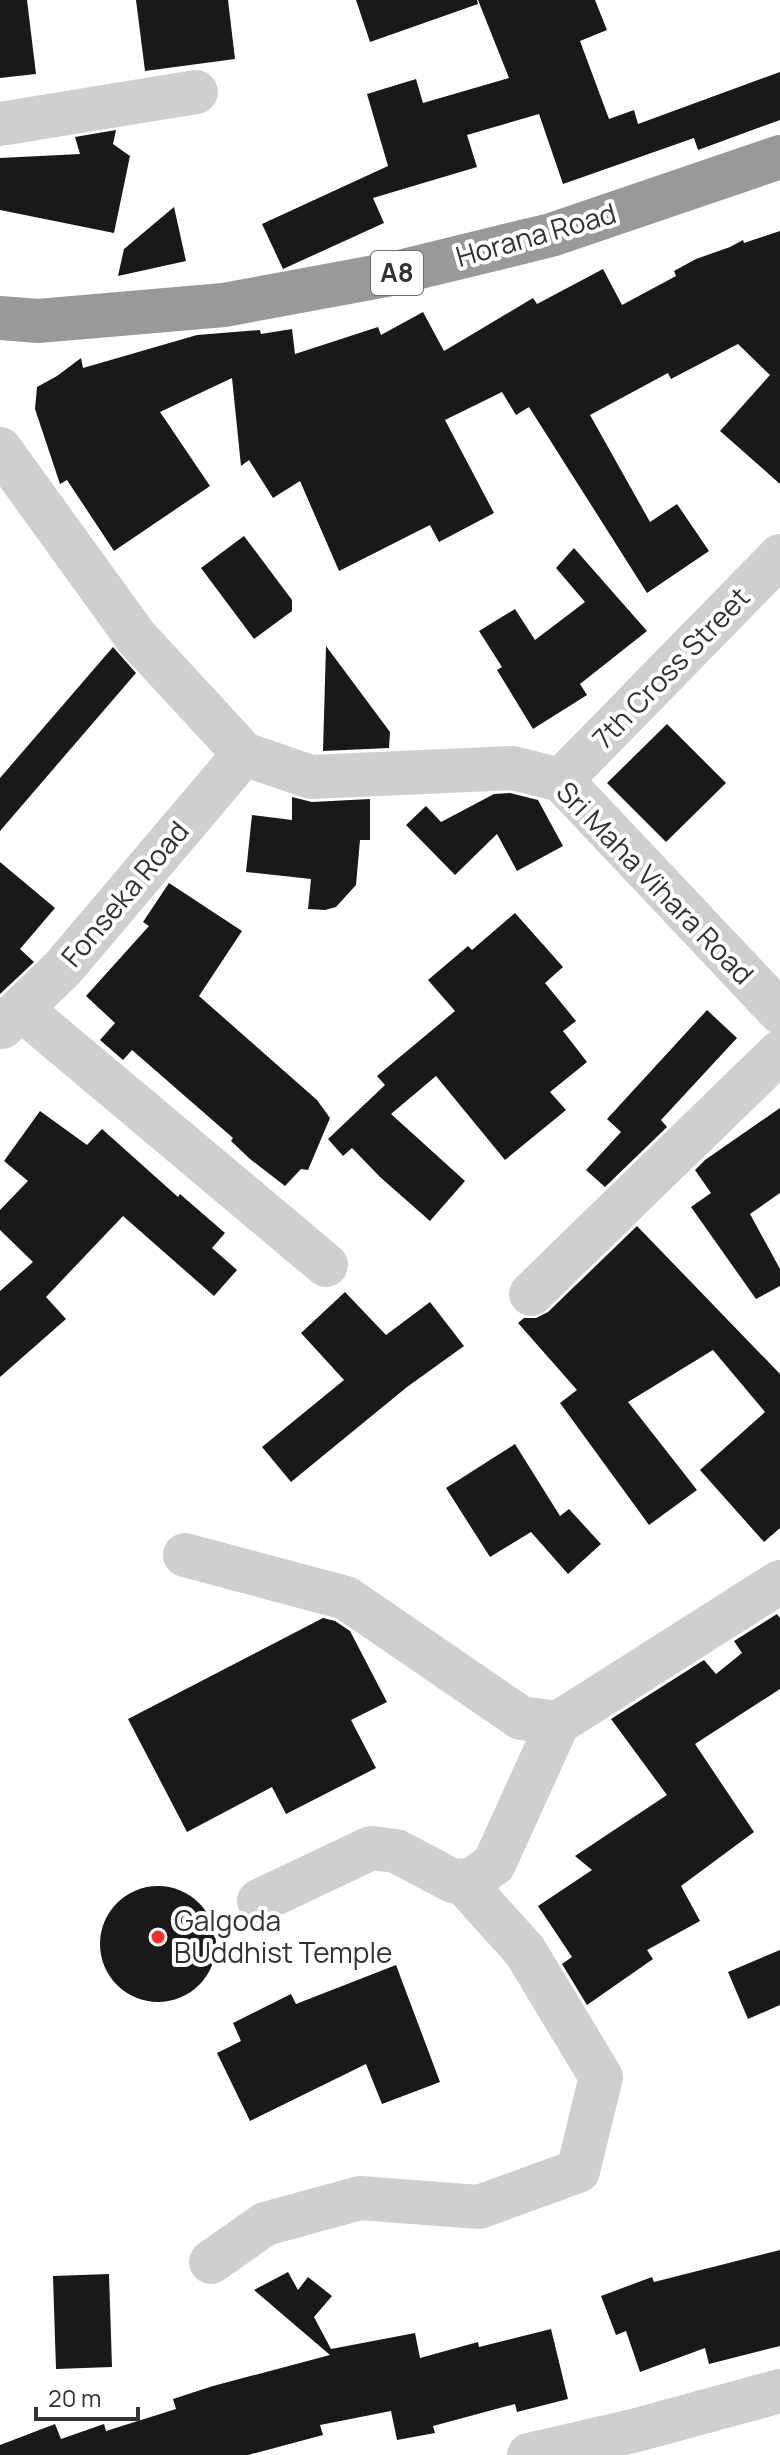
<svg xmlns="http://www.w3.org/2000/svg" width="780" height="2455" font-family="Manrope,sans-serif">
<rect width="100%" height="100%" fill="#fff"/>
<g fill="#191919">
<polygon points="0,0 27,0 36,74 0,78"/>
<polygon points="136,0 228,0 235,59 145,71"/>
<polygon points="356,0 477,0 478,4 370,42"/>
<polygon points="478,0 595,0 607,30 580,41 609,119 634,110 638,124 780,72 780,120 698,150 694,138 563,184 539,114 467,135 477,167 373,198 384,223 283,269 262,224 388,166 367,94 416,79 423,103 509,78"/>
<polygon points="116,130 113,144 130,156 114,233 0,210 0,158 80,154 75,137"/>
<polygon points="174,207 186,261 118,276 124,249"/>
<polygon points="780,231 780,484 720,431 770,375 738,344 671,379 668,373 590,415 650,522 677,504 709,551 647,593 529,407 516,415 502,392 445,420 494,513 439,542 430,525 339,571 300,481 273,498 249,460 241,466 232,378 160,412 210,486 114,551 67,480 60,484 35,409 37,387 57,376 81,358 83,368 197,335 260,330 261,334 292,329 295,354 378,327 381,335 423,312 444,351 533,298 537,304 603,269 622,305 676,276 674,271 696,259 730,247 743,240 744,243"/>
<polygon points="244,536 292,600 292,611 254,639 201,568"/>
<polygon points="574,548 647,631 580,684 587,695 533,729 497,670 502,667 479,631 515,609 535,640 585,602 556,568"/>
<polygon points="326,646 390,732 389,748 323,751"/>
<polygon points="113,647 136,673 0,831 0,778"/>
<polygon points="667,724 726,783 666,842 607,783"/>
<polygon points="510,793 538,800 563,846 517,871 497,834 455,875 406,825 426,806 441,822 494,794"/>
<polygon points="292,797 312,802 370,799 370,840 360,840 356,885 336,907 325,910 308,909 311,879 246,872 252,815 292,820"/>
<polygon points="0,862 55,908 20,949 34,962 0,994"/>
<polygon points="169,883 242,931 199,996 317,1100 330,1118 308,1170 301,1169 285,1186 250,1159 231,1141 233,1138 132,1050 123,1060 100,1040 115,1023 86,996 149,926 143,922"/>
<polygon points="515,913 563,967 545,983 576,1021 563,1031 587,1062 550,1092 566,1110 505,1160 436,1076 391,1114 465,1181 430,1221 380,1177 352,1148 343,1156 328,1139 385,1085 377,1076 455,1011 428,980 468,946 472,950"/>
<polygon points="707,1010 737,1038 661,1120 667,1127 605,1187 586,1170 621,1132 607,1119"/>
<polygon points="780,1108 780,1193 750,1214 780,1269 780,1286 756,1299 691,1207 711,1193 695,1170 705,1160"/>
<polygon points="40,1111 87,1145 102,1129 178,1197 180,1194 225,1233 212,1248 237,1270 214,1296 123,1216 46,1297 66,1319 0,1377 0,1291 33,1262 0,1230 0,1210 28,1181 4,1161"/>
<polygon points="637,1226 780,1374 780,1528 764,1542 700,1470 765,1412 713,1350 628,1402 697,1490 649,1525 560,1403 577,1390 518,1323 524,1318 536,1318 548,1312"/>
<polygon points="345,1292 386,1335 430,1302 464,1346 407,1387 291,1482 262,1447 344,1380 301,1333"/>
<polygon points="515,1444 560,1516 569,1509 601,1544 568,1574 531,1532 490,1557 446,1488"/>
<polygon points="777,1614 780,1618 780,1689 695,1744 754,1832 681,1886 700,1921 647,1950 653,1959 587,2005 562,1964 572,1957 538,1906 592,1870 575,1856 667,1795 611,1719 704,1660 716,1674 742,1653 734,1641"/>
<polygon points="323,1618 335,1621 350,1631 387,1702 351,1720 376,1768 286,1814 272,1787 187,1832 128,1719"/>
<circle cx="158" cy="1944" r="58"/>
<polygon points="780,1950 780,2005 748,2019 728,1972"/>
<polygon points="396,1965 440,2082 382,2104 366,2064 250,2121 217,2053 241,2041 233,2023 291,1994 296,2004"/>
<polygon points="780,2250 780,2346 709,2364 705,2348 640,2372 626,2331 616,2335 601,2296 652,2277 654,2282"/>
<polygon points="288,2272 298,2290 308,2277 332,2296 314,2317 331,2349 415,2333 420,2358 478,2342 479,2347 551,2329 568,2399 517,2412 515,2404 433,2426 435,2433 397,2440 391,2411 320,2425 323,2435 248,2455 0,2455 0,2445 55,2424 61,2439 104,2424 106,2431 176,2409 173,2399 213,2386 330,2355 254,2290"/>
<polygon points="109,2274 112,2367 56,2369 53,2276"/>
</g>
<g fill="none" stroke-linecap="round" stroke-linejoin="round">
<g stroke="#cfcfcf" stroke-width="44">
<polyline points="0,124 196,92"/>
<polyline points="0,449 136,637 244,754 311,777 513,768 561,780 780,1012"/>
<polyline points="561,780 780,556"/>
<polyline points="21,1009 326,1265"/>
<polyline points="2,1027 63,968 244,754"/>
<polyline points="531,1294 780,1052"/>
<polyline points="185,1555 346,1598 521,1718 558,1723 780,1582"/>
<polyline points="259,1901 371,1848 396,1851 453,1881 472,1880 494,1864 558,1723"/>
<polyline points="211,2262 265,2224 360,2198 479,2207 578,2171 601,2077 525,1951 462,1881"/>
<polyline points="529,2455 633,2431 780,2391"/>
</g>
<polyline stroke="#999" stroke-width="44" points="0,318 38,321 224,305 391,274 551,235 780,157"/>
</g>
<circle fill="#f33029" stroke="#fff" stroke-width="3" cx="158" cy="1937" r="8"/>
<g text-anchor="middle" stroke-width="8" stroke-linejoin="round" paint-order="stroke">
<rect fill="#fff" stroke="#707070" stroke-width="2" x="371" y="251" width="52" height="44" rx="6"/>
<g font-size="26" font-weight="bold" fill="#323232">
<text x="397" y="282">A8</text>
</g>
<g font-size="28" fill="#323232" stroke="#fff">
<text transform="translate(536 235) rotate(-16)" y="10">Horana Road</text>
<text transform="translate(671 668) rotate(-46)" y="10">7th Cross Street</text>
<text transform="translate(655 883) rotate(46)" y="10">Sri Maha Vihara Road</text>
<text transform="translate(125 894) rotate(-50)" y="10">Fonseka Road</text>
</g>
<g font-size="28" fill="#323232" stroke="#fff" text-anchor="start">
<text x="174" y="1931">Galgoda<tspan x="174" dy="32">BUddhist Temple</tspan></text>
</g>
</g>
<path d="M36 2407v12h102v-12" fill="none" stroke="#323232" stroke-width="4"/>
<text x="48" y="2407" font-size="24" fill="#323232" stroke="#ffffff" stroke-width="6" paint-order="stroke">20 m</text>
</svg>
